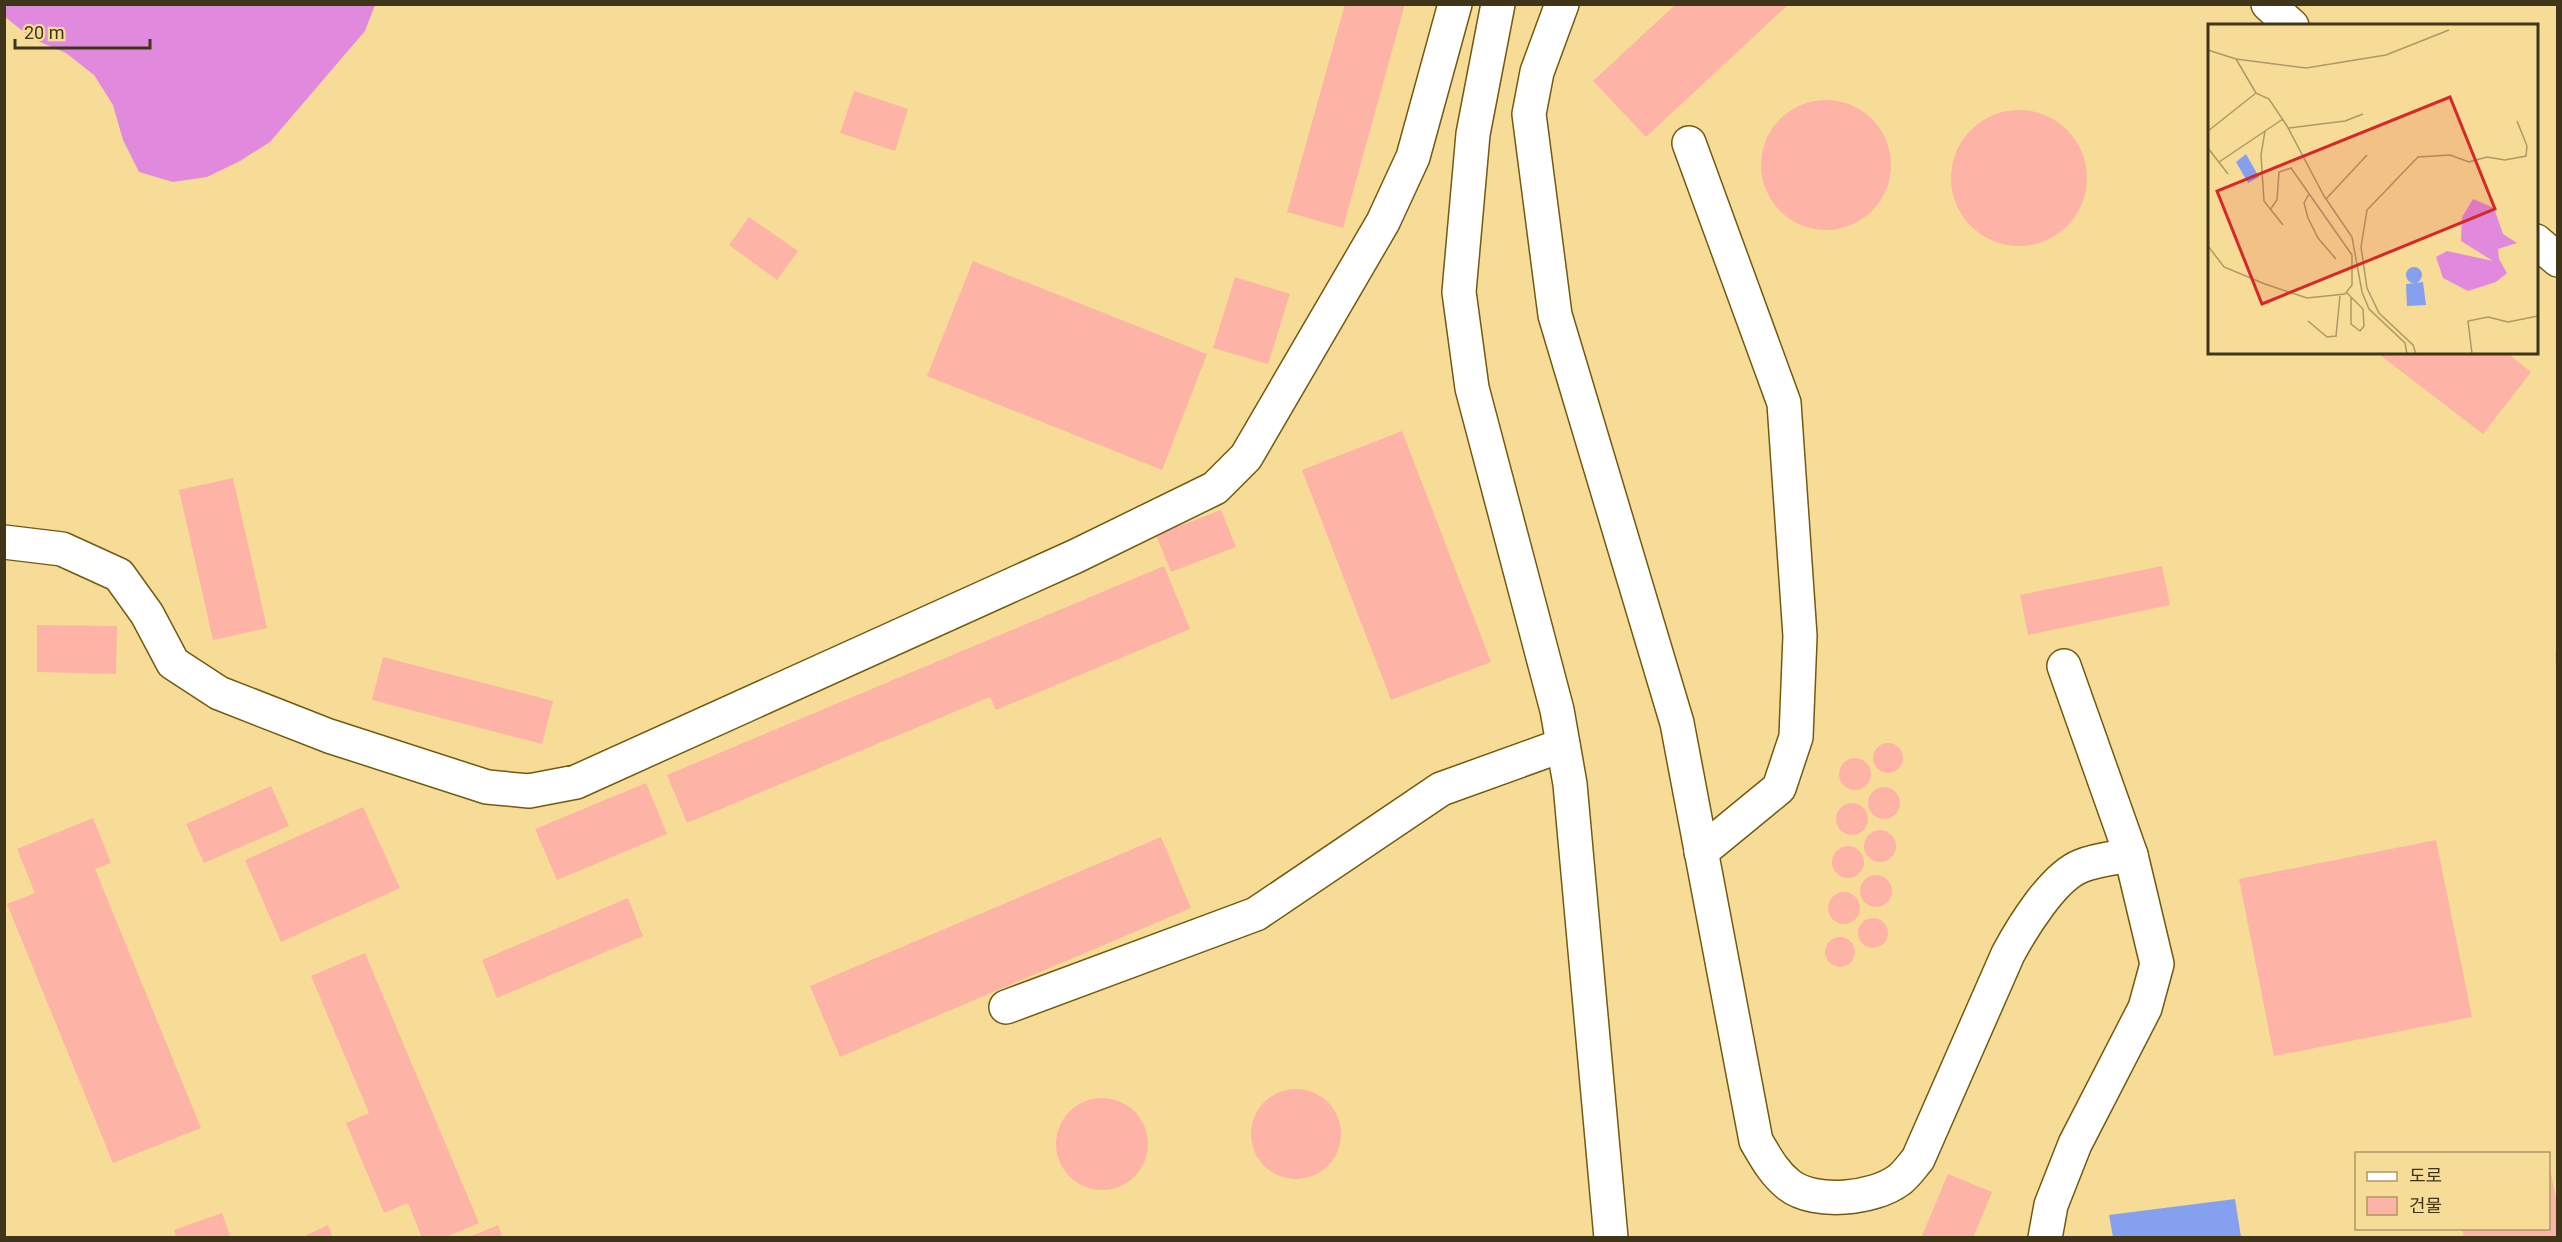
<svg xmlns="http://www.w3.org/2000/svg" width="2562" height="1242" font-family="Roboto,'Noto Sans KR',sans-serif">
<rect width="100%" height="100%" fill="#f7dc97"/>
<polygon fill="#e189dd" points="4,5 5,4 375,5 365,31 270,142 240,161 207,177 173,182 139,172 123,140 113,105 94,75 66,53 33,39 5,17"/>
<polygon fill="#84a0ef" points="2235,1199 2241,1237 2113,1237 2109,1215"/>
<g fill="#feb3a7">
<polygon points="1345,4 1405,4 1343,228 1287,212"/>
<polygon points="1676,4 1789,4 1646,137 1593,81"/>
<polygon points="854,91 908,109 895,151 840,133"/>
<circle cx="1826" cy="165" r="65"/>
<circle cx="2019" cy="178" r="68"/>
<polygon points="749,217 798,251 777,280 729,245"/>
<polygon points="973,261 1207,354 1162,470 927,376"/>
<polygon points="1235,277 1290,294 1268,364 1213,348"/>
<polygon points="2376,352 2506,352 2531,372 2483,434"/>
<polygon points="1402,431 1491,662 1391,700 1302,470"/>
<polygon points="233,478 267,628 213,640 179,490"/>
<polygon points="1221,510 1236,547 1171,572 1156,535"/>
<polygon points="1164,566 1190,629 996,710 990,697 687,823 667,775"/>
<polygon points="2162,566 2170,605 2028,635 2020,595"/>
<polygon points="37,625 117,626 116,674 37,672"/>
<polygon points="2557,646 2558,669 2556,669 2555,653"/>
<polygon points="383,657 553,701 542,744 372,700"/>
<circle cx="1888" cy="758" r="15"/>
<circle cx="1855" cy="774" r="16"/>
<polygon points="646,783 667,834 557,880 535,829"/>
<polygon points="271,786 289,826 204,863 186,824"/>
<circle cx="1884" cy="803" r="16"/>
<circle cx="1852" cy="819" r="16"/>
<polygon points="363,807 400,888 281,942 245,860"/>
<polygon points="93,818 111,863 95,869 201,1128 113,1163 7,904 35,893 17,849"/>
<circle cx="1880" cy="846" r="16"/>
<polygon points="1161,837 1191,908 840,1057 810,986"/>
<polygon points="2436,840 2472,1017 2274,1056 2239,879"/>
<circle cx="1848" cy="862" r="16"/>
<circle cx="1876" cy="891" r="16"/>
<circle cx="1844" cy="908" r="16"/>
<polygon points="628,898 643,936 497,998 482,960"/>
<circle cx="1873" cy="933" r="15"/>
<circle cx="1840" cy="952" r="15"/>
<polygon points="365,953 479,1223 444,1238 422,1238 408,1203 384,1213 346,1123 369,1113 311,976"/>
<circle cx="1296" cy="1134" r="45"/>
<circle cx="1102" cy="1144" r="46"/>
<polygon points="2550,1169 2558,1207 2558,1238 2464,1238 2462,1228 2548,1228"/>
<polygon points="1948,1174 1992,1192 1973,1238 1921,1238"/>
<polygon points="222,1213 231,1238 177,1238 174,1230"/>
<polygon points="328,1225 333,1238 300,1238"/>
<polygon points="498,1225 503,1238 469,1238 469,1237"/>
</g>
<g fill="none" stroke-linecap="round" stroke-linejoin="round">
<defs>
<g id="minor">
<polyline points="1498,4 1473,134 1459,292 1472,388 1557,710 1570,784 1611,1238"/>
<path d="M1562,4L1537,72L1529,114L1555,315L1677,723L1756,1141C1766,1158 1774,1173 1789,1185C1815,1205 1874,1199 1899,1180C1906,1175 1912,1166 1918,1159L2008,954C2022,928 2053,877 2081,866C2096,860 2115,858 2131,855"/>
<polyline points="2268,4 2292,26"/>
<polyline points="1689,143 1784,403 1800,636 1796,737 1779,788 1701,852"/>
<polyline points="2536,241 2558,260"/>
<polyline points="4,542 62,549 119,575 147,614 173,663 219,693 329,736 487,787 529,791 576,782 1076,556 1215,488 1246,457 1383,222 1413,157 1455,4"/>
<polyline points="1006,1007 1256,914 1441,789 1563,745"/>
<polyline points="2045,1238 2051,1205 2075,1144 2145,1008 2157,964 2131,855 2064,666"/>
</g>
</defs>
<use href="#minor" stroke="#735a11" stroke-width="36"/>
<use href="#minor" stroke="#fff" stroke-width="33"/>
</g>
<g transform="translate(2208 24)">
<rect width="330" height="330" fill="#f7dc97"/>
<path d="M265,175L286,184L295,210L309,219L290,225L291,235L299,249L288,258L260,267L235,254L228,233L239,227L285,237L253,217L254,193Z" fill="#e189dd"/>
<path d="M38,130L51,153L40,159L28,138ZM198 251a8 8 0 1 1 16 0a8 8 0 1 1-16 0ZM215,258L218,281L199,282L198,260Z" fill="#84a0ef"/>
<path fill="none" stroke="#ad9965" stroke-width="1.5" d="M0,26L28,35L98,44L178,31L241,6M28,35L48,69M81,104L137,97L155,90M0,107L48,69L61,75L79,102L116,172L144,213L154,268L161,285L197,319L199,330M57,107L53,131L56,177L75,201M0,124L20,150M11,138L75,95M101,170L96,179L100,194L110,214L128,235M118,175L159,131M0,222L16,243L57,260L99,274L137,270L144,261V231L83,144L71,148L69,176L62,186M138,268L155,285L156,302L152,307L143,300V274M100,297L119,313L128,312L132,272M208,330L205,321L171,289L159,264L153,223L159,186L210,133L242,131L261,138L279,133L297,136L318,132L319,122L309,97M264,330L260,297L280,293L300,298L330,292"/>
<path fill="#d62828" fill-opacity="0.15" stroke="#d62828" stroke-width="3" d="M242,73L287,185L54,280L9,167Z"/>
<rect width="330" height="330" fill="none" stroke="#3f3519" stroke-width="3"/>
</g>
<rect width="2562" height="1242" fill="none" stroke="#3f3519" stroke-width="12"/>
<rect x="2355" y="1152" width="195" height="78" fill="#f7dc97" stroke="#ad9965" stroke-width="1.5"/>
<rect x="2367" y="1172" width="30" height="9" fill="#ffffff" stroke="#ad9965" stroke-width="1.5"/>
<text x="2409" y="1182" font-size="18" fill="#3f3519">도로</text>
<rect x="2367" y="1197" width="30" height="18" fill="#feb3a7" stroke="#ad9965" stroke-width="1.5"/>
<text x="2409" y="1212" font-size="18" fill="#3f3519">건물</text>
<path d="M15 39v9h135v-9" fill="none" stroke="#3f3519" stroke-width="3"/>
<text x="24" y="39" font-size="18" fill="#3f3519" stroke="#f7dc97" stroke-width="4.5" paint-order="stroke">20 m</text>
</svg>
